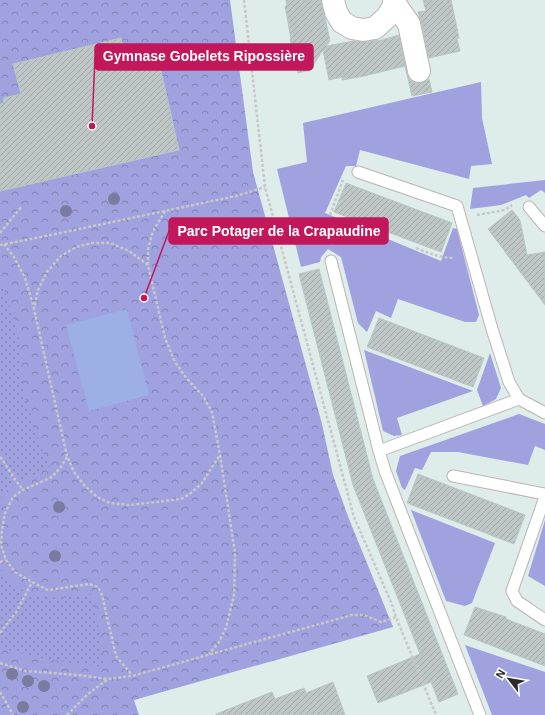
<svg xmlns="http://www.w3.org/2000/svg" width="545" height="715" font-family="Arial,sans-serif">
<defs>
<pattern id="forest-crowns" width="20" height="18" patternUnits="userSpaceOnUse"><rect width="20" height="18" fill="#9fa2de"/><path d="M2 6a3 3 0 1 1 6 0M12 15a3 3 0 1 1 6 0" fill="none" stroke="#8284b4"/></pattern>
<pattern id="garden-dots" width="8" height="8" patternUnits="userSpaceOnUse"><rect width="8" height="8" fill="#9fa2de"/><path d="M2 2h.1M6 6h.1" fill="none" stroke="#8284b4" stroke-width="1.8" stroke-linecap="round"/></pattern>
<pattern id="building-hatch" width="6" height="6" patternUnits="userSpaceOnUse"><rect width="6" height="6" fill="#bec7c6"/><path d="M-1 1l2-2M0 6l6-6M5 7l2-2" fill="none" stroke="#a3abaa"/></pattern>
</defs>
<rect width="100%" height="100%" fill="#deecea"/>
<g fill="#9fa2de">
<polygon points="481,82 482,118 492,164 471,166 469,179 360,150 356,166 346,166 325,213 441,261 453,228 457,229 479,315 476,322 465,322 398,299 391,318 376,311 367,332 358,323 341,257 328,249 321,257 320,262 301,267 277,169 307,162 303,123"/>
<polygon points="545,180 545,193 541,190 529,198 526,195 501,205 470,209 473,188"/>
<polygon points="364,350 473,391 397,418 402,435 394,436 383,431"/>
<polygon points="490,353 501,388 496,399 483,406 477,390"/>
<polygon points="519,414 545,424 545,450 535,446 528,465 458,452 431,452 422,470 415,468 405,490 402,488 396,471 400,456"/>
<polygon points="411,510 495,543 472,603 465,606 446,601"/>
<polygon points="545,520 545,586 528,576"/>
<polygon points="465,645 545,672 545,715 492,715"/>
</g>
<polygon fill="url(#forest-crowns)" points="0,0 230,0 253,172 322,424 333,475 349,519 393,627 134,700 139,715 0,715"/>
<g fill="url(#garden-dots)">
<polygon points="0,282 4,288 13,316 20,344 22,364 21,378 24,392 41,447 50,467 12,486 5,493 0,500"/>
<path d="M0,568C3,572 6,576 10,579C13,582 16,585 19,588C40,602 69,598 92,594L105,667C70,663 34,659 0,647Z"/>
</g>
<polygon fill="#9cb0e5" points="127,309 149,395 89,411 66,325"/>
<g fill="url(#building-hatch)" stroke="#b8c7c6">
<polygon points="286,0 321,0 330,41 326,46 354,41 365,42 378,40 378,41 399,35 407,74 409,79 415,83 421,83 427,81 429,79 432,92 412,96 405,66 364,76 342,80 342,77 329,80 323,50 310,70 298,73 290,39 291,39 285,6 287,6"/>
<polygon points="423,0 451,0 459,38 457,39 460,51 429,58 421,21 418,12 426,11"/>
<polygon points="121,38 128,69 159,62 179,150 0,191 0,104 4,103 3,98 21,94 13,64"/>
<polygon points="346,183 452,223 441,252 334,212"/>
<polygon points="512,210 520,220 527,255 545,252 545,305 488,229"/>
<polygon points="319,269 373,479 458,694 439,702 431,682 378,703 367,676 420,654 353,485 299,274"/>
<polygon points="379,318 484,358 473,387 367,347"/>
<polygon points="418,474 525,515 514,544 407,503"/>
<polygon points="475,607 506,617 506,619 545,634 545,666 464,635"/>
<polygon points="333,682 345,715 216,715 216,714 272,692 275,699 304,688 306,693"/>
</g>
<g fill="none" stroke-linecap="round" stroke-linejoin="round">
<defs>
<g id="lane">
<polyline points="358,172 457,206 492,329 509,382 519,399 545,413"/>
<polyline points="529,207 545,226"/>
<polyline points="331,261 379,451 385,471 480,715"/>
<polyline points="379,451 519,399"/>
<polyline points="453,476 545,494"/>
<polyline points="545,497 512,591 517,601 545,620"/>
</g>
<g id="street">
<polyline points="333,0 336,12 342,22 352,28 363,30 375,28 387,17 395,4 394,0"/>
<polyline points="395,4 409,24 419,71"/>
</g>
</defs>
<use href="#lane" stroke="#bdb3b2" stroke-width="13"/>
<use href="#street" stroke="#bdb3b2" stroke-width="24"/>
<g stroke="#c8c8c8" stroke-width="2.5" stroke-dasharray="3 2" stroke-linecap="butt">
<polyline points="244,0 265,187 354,517 391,602 396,617 436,715"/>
<polyline points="165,211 153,231 148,249 148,265 165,338 175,362 187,379 203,396 212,412 220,455 235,553 234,595 226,628 219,642 209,654"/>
<polyline points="477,215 505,210 512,205"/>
<polyline points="0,233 22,206"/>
<polyline points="4,244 14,257 25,278 34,308"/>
<polyline points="0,245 41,237 236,196 265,187"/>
<polyline points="333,245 330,215 343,180"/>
<path d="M416,248C429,253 440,258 454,258"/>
<polyline points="148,265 129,251 110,243 92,243 76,247 61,256 47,272 38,290 34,309 67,456 74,472 84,485 97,497 110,503 130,505 181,499 191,493 202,483 209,472 220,455"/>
<polyline points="0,457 2,459 14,478 23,490"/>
<polyline points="67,457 61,467 52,477 23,490 13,497 5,513 2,530 1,545 6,560 15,572 32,582 48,590 89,584 98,587 102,595 116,656 132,675"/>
<polyline points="0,562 6,560"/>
<polyline points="0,633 17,611 32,582"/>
<polyline points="0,663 26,671 78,675 108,679 132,676 352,615 364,615 381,622 396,617"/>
<polyline points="0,692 11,711 13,715"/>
<polyline points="67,715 88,694 108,679"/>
</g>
<use href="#lane" stroke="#fff" stroke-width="11"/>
<use href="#street" stroke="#fff" stroke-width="22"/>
</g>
<g fill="#797ca0">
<circle cx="114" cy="199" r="6"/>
<circle cx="66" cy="211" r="6"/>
<circle cx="59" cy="507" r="6"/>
<circle cx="55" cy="556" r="6"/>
<circle cx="12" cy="674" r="6"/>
<circle cx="28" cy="681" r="6"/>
<circle cx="44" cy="686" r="6"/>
<circle cx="23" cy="707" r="6"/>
</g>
<path fill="none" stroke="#c2185b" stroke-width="1.5" d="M92 126L95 57M144 298L169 231"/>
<g fill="#c2185b" stroke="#fff" stroke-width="1.5">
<circle cx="92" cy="126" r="4"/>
<circle cx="144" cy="298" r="4"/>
</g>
<g fill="#c2185b" stroke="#c2185b" stroke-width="1.5">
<rect x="95" y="44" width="218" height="26" rx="4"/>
<rect x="169" y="218" width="219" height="26" rx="4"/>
</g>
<g font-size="14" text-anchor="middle" font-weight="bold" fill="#fff">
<text x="204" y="61">Gymnase Gobelets Ripossière</text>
<text x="279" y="236">Parc Potager de la Crapaudine</text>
</g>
<g transform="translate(509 679) rotate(301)" stroke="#ffffff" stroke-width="3" paint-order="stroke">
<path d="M0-3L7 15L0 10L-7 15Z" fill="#2b2b2b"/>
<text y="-6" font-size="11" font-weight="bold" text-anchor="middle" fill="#2b2b2b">N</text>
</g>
</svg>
